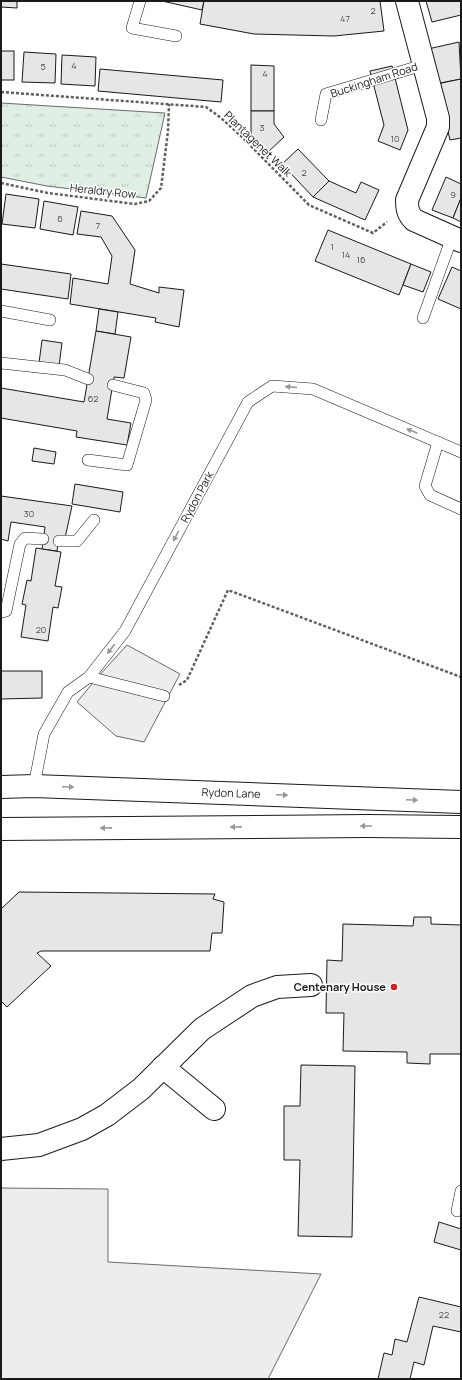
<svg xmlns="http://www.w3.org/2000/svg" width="462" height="1380" font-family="Manrope,sans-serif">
<defs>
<pattern id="park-tufts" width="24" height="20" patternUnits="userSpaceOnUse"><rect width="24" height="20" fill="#e0efe3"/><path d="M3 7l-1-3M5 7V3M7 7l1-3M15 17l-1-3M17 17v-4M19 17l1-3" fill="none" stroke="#c0ccc2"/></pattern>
</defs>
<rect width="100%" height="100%" fill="#fff"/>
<polygon fill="url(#park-tufts)" stroke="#6a6a6a" points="1,103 165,113 146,198 47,186 1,177"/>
<g fill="#ededed" stroke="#6a6a6a">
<polygon points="127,645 180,674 144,742 116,736 77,702 96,679"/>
<polygon points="1,1188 108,1189 108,1262 321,1274 268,1379 1,1379"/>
</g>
<g fill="#e6e6e6" stroke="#1a1a1a">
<polygon points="1,1 17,1 17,8 1,7"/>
<polygon points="162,1 204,1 202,10"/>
<polygon points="204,1 380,1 384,31 334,36 254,34 200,24"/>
<polygon points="426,1 461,1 461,15 432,22"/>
<polygon points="459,42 461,79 435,84 428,49"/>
<rect x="1" y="51" width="13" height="29"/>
<polygon points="24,52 56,54 55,83 22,82"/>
<polygon points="62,55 96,57 95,86 61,84"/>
<polygon points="251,65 274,66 274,111 251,111"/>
<polygon points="392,66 408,130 400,150 378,141 384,125 370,71"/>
<polygon points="100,69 223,80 221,102 98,91"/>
<polygon points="461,79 461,138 450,140 437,84"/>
<polygon points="251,111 274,111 274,124 284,137 267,153 251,134"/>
<polygon points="298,149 329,181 313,197 282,164"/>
<polygon points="446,177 461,184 461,198 453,218 432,210"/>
<polygon points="329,181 356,193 361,182 379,190 365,220 313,197"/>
<polygon points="6,194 39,199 35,228 2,224"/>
<polygon points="461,198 461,222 453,218"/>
<polygon points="44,201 78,207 73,235 40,229"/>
<polygon points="81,211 112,216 135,250 130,284 159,293 159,287 184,290 179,327 155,322 156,318 70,304 73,278 108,284 112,256 101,237 77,234"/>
<polygon points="328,230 411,264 399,295 315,261"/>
<polygon points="1,264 71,274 68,299 1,289"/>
<polygon points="411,264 431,272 423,292 403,285"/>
<polygon points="452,267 461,271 461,309 438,299"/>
<polygon points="99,309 118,312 115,334 96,331"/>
<polygon points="96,331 131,337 124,378 114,377 107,419 131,423 127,445 76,437 77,431 1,418 1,388 84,402"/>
<polygon points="42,340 62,343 59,366 39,363"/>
<polygon points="34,448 56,452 54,464 32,461"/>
<polygon points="75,484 123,492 120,512 72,504"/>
<polygon points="1,496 72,506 65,538 59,537 57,551 42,549 45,527 11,522 8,541 1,539"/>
<polygon points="36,548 61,552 55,586 62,587 58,608 53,607 48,641 21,637 26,605 22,604 27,580 31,581"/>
<polygon points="1,671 42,671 42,698 1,699"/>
<polygon points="19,892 215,894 213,899 224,902 222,933 212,933 210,951 41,951 37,953 51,966 7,1007 1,1001 1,909"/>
<polygon points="414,917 431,917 431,924 461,925 461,1054 430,1054 430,1064 407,1063 407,1052 343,1051 344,1013 326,1013 327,960 342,961 343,924 413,926"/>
<polygon points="301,1065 355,1066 352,1237 298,1236 300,1160 284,1160 284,1106 300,1106"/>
<polygon points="439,1222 461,1229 461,1250 434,1242"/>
<polygon points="419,1297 461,1307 461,1332 433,1326 424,1365 414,1362 410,1379 378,1379 384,1353 392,1355 395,1339 407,1342"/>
</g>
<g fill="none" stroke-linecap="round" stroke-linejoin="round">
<defs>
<g id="service">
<polyline points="140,1 132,28 176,36"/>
<polyline points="321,120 326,94 423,65"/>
<polyline points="1,311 50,320"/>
<polyline points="423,318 452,237"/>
<polyline points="1,363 65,370 88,379"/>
<polyline points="438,442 425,486 430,495 461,509"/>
<polyline points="88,460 127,465 146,400 144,393 113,385"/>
<polyline points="59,541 77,541 94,520"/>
<polyline points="1,612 6,611 20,544 25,538 43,539"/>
<polyline points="89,677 164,696"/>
<polyline points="34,786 44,734 68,692 89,677 125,631 248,402 272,386 313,389 461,452"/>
<polyline points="457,1211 461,1191"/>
</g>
<g id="minor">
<path d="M407,1L438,118V127L407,200C407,209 408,214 414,220L461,241"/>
<polyline points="163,1067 214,1109"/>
<polyline points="1,1149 39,1145 82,1129 107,1115 141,1089 202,1029 252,996 277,987 311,985"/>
</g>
<g id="primary">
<polyline points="1,787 34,786 461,802"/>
<polyline points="1,829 368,826 461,827"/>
</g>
</defs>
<use href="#service" stroke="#1a1a1a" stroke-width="12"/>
<use href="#minor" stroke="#1a1a1a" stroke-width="24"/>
<use href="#primary" stroke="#1a1a1a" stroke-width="24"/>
<g stroke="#5f5f5f" stroke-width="2.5" stroke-dasharray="3 2" stroke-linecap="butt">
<polyline points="1,92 206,107 221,118 241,136 309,205 373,233 387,222"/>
<polyline points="1,183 48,193 135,204 149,201 161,188 168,131 169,104"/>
<polyline points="179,685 187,680 228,590 461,677"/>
</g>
<use href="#service" stroke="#fff" stroke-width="11"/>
<use href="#minor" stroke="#fff" stroke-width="22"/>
<use href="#primary" stroke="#fff" stroke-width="22"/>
</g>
<defs><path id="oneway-solid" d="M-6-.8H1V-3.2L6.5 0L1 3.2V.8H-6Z"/></defs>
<g fill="#989898">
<use href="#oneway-solid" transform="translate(291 387) rotate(-175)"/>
<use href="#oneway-solid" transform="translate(412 431) rotate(-157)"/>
<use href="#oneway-solid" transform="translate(176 536) rotate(118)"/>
<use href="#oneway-solid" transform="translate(111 649) rotate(128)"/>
<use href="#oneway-solid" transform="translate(68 787) rotate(2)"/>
<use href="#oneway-solid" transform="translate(282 795) rotate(2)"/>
<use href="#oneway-solid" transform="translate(412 800) rotate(2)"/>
<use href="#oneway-solid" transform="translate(366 826) rotate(180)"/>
<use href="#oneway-solid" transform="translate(236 827) rotate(179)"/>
<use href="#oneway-solid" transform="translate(106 828) rotate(179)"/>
</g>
<circle fill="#c62828" stroke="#fff" stroke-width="1.5" cx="394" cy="987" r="4"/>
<g text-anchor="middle" stroke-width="3" stroke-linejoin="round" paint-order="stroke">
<g font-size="9" fill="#4d4d4d">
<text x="373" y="14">2</text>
<text x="345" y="22">47</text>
<text x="74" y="69">4</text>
<text x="43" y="70">5</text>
<text x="265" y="77">4</text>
<text x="262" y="131">3</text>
<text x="395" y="142">10</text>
<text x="304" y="176">2</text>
<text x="453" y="198">9</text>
<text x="60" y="222">6</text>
<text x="98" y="229">7</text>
<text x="332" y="250">1</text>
<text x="346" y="258">14</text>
<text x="361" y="263">16</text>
<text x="93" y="402">62</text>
<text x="29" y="517">30</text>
<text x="41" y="633">20</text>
<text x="444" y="1318">22</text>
</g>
<g font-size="11" fill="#1a1a1a" stroke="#fff">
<text transform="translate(374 80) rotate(-18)" y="4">Buckingham Road</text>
<text transform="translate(258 144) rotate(44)" y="4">Plantagenet Walk</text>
<text transform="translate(103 191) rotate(6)" y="4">Heraldry Row</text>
<text transform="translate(197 497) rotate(-62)" y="4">Rydon Park</text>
<text transform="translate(231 793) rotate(2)" y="4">Rydon Lane</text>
</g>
<g font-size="11" font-weight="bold" fill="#1a1a1a" stroke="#fff" text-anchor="end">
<text x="386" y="991">Centenary House</text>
</g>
</g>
<rect width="462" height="1380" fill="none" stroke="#1a1a1a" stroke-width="4"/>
</svg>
